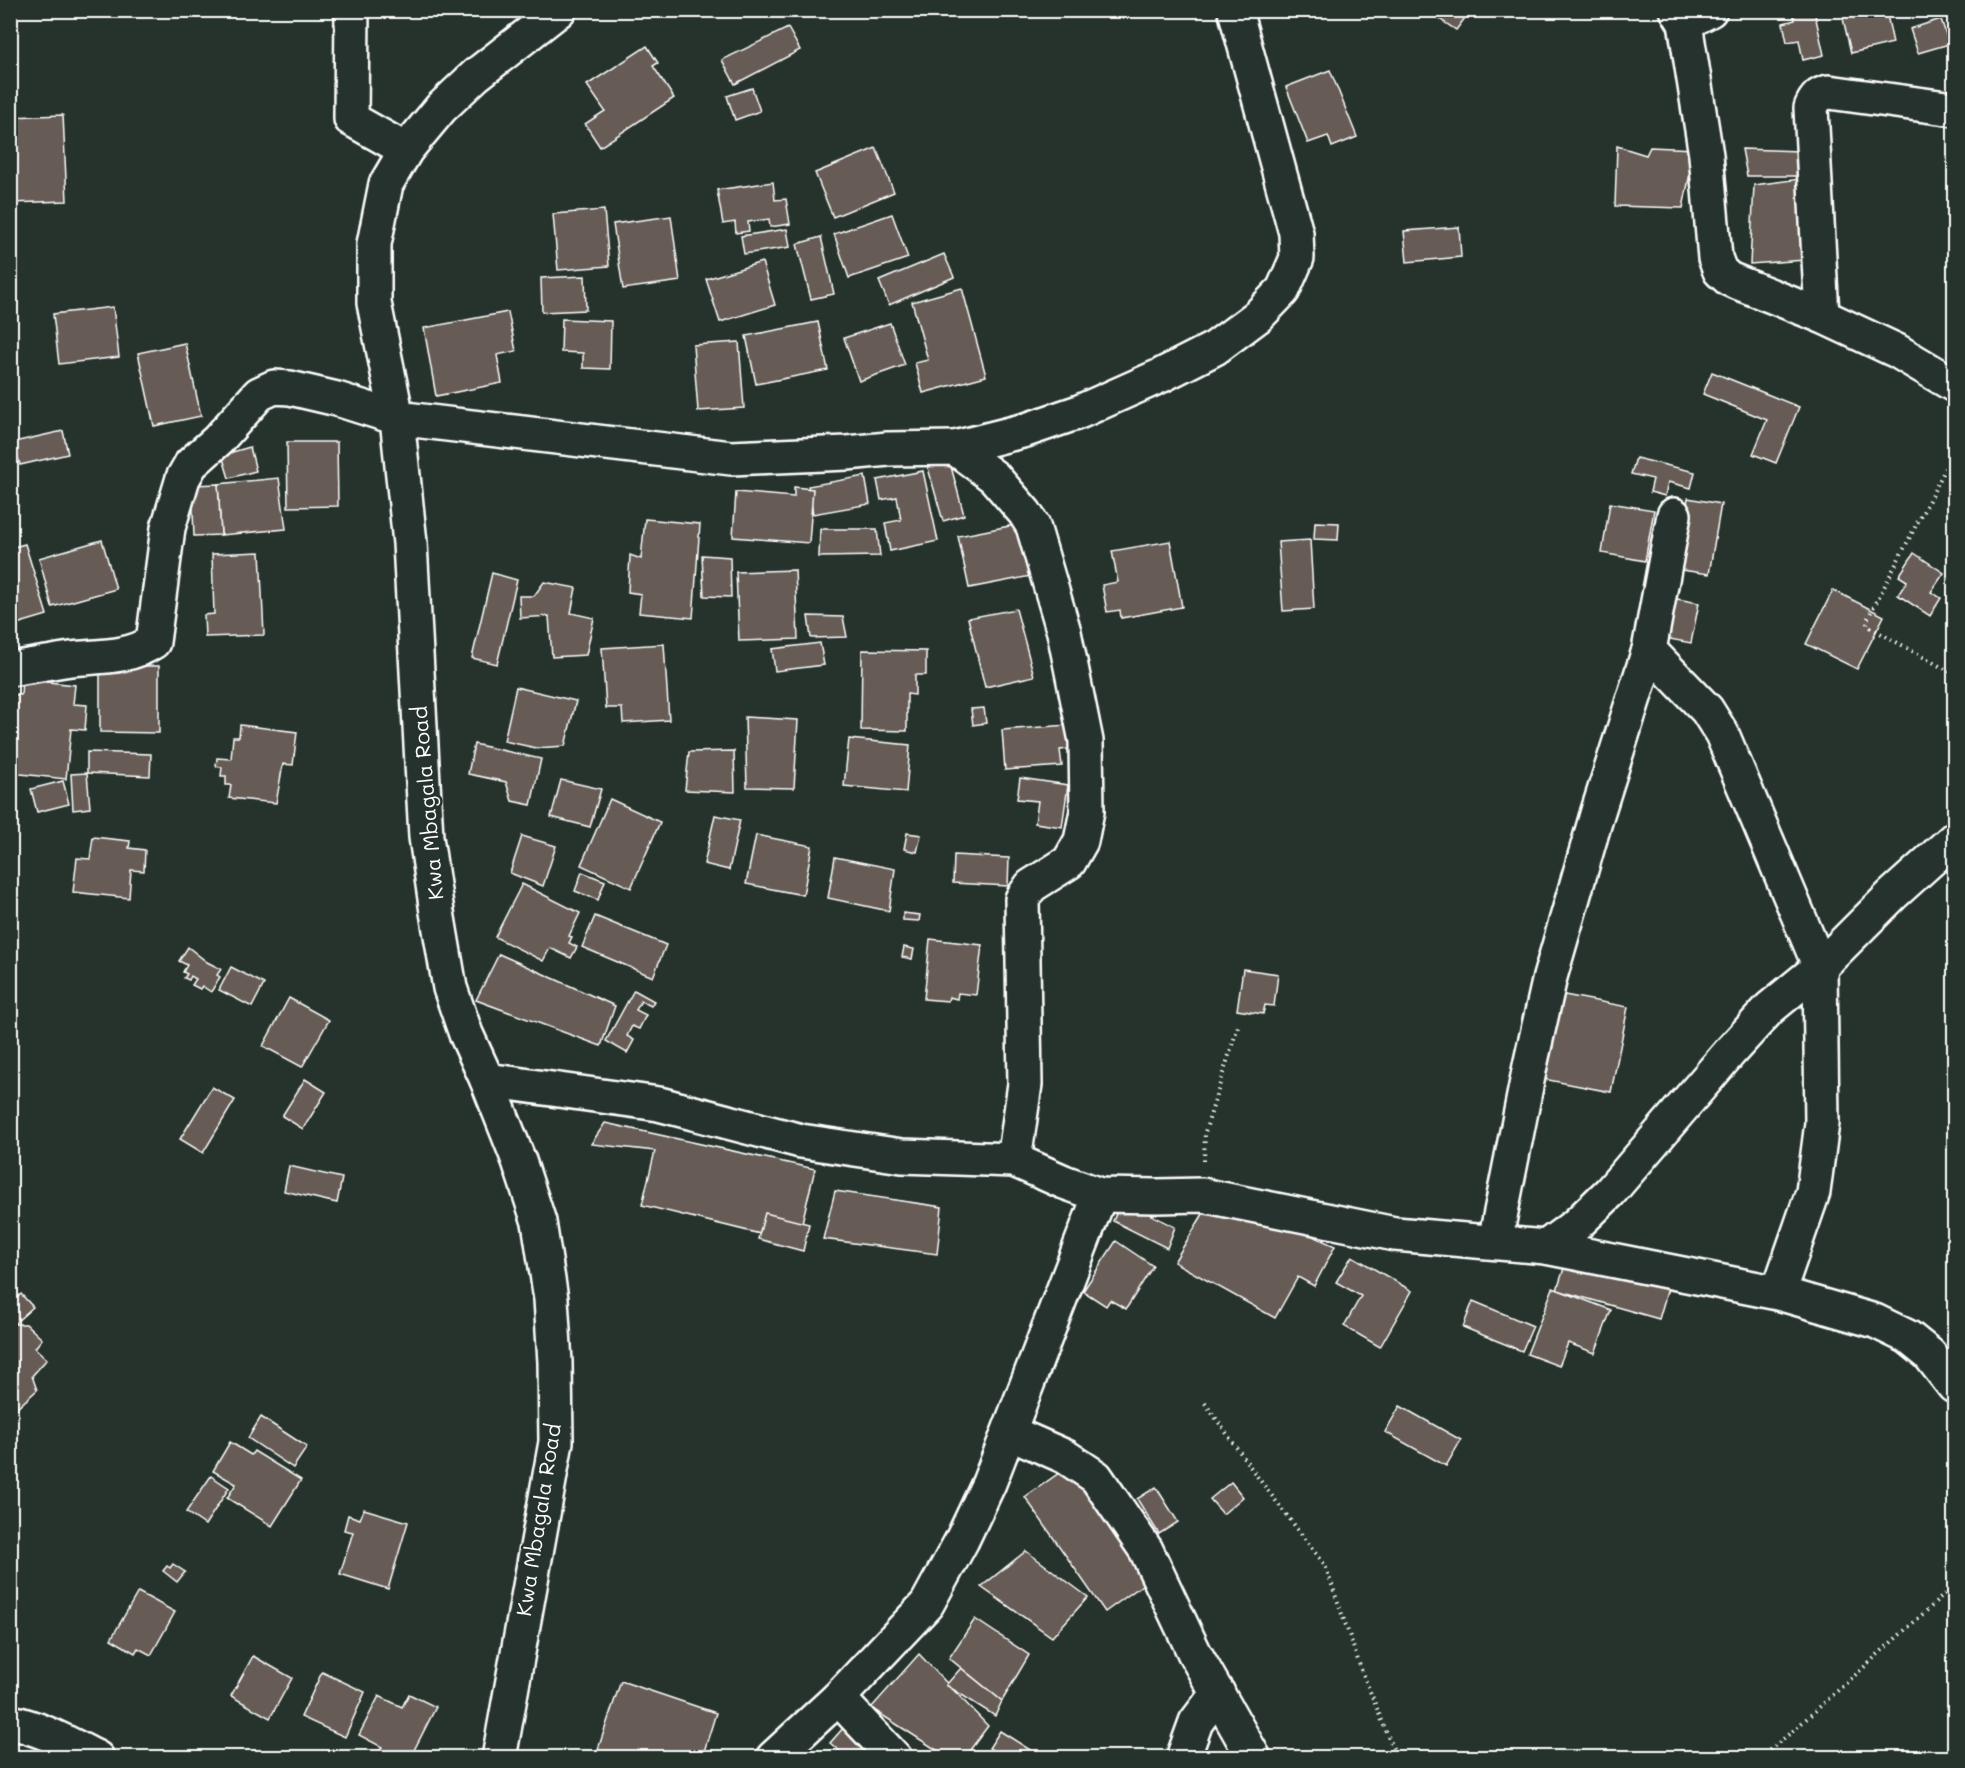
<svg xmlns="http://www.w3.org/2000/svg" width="1965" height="1768" font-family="Mali,sans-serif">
<rect width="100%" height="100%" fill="#26332d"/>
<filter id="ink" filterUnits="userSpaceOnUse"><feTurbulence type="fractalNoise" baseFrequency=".0167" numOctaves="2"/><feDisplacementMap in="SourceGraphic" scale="12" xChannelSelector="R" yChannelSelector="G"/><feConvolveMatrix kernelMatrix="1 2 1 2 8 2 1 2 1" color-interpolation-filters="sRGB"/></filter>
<g filter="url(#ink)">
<g fill="#665b55" stroke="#fff" stroke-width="1.5">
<polygon points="1439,10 1471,10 1456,30 1435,16"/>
<polygon points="1792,10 1814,10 1824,55 1803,60 1799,40 1787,42 1783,23 1795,20"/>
<polygon points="1841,10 1886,10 1893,43 1851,53"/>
<polygon points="1941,19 1949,44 1918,53 1910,29"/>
<polygon points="788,28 800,50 735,84 722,60"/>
<polygon points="647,46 658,63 653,66 674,98 600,147 585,124 605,111 587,85"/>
<polygon points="1330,70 1357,137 1332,147 1328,136 1308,143 1286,87"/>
<polygon points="752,88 760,111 735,120 727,96"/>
<polygon points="63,115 67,201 10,203 10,117"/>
<polygon points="1617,146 1646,155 1650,147 1695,149 1683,208 1615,206"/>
<polygon points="876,148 894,192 833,217 815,173"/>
<polygon points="1742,149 1800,151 1801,176 1747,176"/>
<polygon points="1800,179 1805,260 1750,264 1754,185"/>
<polygon points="773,182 775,200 786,199 790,224 770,227 769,219 748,222 749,231 736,233 735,222 723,224 717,190"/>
<polygon points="604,210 609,266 558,270 553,214"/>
<polygon points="892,214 908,258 849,278 834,234"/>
<polygon points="671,216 680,281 623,289 613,224"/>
<polygon points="1459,227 1461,257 1407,262 1404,231"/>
<polygon points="787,229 790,247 744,254 741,236"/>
<polygon points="821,237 834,294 811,299 797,244"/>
<polygon points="944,254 954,277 889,305 879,281"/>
<polygon points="762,262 775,305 720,322 706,279"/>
<polygon points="585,276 586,310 542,312 541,278"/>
<polygon points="962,288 986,376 923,393 915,363 928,360 912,302"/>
<polygon points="113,307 119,357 59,364 53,314"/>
<polygon points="508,312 516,351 497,355 502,383 436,396 424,328"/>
<polygon points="562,319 611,321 610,369 583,368 583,353 561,352"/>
<polygon points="818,322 828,370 756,384 746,336"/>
<polygon points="890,323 905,365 859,381 844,338"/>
<polygon points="739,342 744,408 698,411 693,345"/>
<polygon points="185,343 201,416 154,426 138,353"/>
<polygon points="1712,372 1799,407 1776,463 1753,454 1767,420 1703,394"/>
<polygon points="63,431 68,454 20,465 14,442"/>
<polygon points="287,442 337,442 338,506 288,507"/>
<polygon points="250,447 256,471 229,478 222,455"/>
<polygon points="1636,458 1695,472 1691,488 1668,482 1665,496 1650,492 1653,479 1631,474"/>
<polygon points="949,459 964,515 943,521 926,461"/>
<polygon points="923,471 938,541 890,551 885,523 901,520 897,497 881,500 877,480"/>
<polygon points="865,476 870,504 813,514 808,486"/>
<polygon points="279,478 286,529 221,535 218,484"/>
<polygon points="218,484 221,535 194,536 192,485"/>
<polygon points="794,487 813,489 809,543 733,537 736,492 794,497"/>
<polygon points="1688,498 1721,504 1709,574 1675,569"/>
<polygon points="1610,503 1654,510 1645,561 1602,553"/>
<polygon points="645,519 700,524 693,618 639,613 641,594 628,592 630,555 641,559"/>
<polygon points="1315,522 1339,523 1338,540 1314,539"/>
<polygon points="1020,524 1031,576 969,588 958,536"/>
<polygon points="820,529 877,529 880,556 819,557"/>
<polygon points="102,540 116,589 52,607 39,558"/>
<polygon points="1310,540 1314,609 1283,611 1278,542"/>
<polygon points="1170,541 1182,607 1121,618 1120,610 1107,612 1102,585 1118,582 1112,551"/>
<polygon points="25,544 47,615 10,626 10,548"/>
<polygon points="260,552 264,635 205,637 204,615 214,614 212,554"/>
<polygon points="1914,553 1944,573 1931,592 1941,598 1930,616 1898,595 1907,581 1899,576"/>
<polygon points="702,555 730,557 731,597 704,596"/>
<polygon points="795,570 798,639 739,641 736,572"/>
<polygon points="492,573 517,580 497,664 472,658"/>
<polygon points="544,582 576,588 571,613 594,618 586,655 552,657 549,616 520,618 519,596 534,596"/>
<polygon points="1833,590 1884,616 1857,669 1806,644"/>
<polygon points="1672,598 1699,603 1691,643 1664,638"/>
<polygon points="1016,609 1034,676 985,687 968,618"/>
<polygon points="808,616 843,617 847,637 811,638"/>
<polygon points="820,643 824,665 775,671 772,649"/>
<polygon points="664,644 669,720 623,723 622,708 606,708 602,648"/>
<polygon points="862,650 926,651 926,675 915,675 915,695 907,694 907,731 861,730"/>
<polygon points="100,666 159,666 159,733 100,732"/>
<polygon points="22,679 75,685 73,704 87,705 85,730 71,729 66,779 12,773 17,720 10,720 10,694 21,695"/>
<polygon points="516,687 576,701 565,746 536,748 504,741"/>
<polygon points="984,708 986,723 973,725 971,709"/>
<polygon points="745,717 798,720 794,788 747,787"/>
<polygon points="240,725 297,732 293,765 283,764 276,803 229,798 231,785 226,785 226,776 221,776 222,767 216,766 217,758 231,759 233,737 239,737"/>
<polygon points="1068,725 1070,749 1060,750 1062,766 1005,770 1002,730"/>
<polygon points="849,739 910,745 906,792 844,786"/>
<polygon points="474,744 541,759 531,805 512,801 506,782 468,774"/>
<polygon points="734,751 735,792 685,790 689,752"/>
<polygon points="87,752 151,754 150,776 87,773"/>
<polygon points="87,773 90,808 73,810 71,774"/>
<polygon points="1020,778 1068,785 1062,827 1035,823 1038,801 1017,799"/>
<polygon points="561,780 601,789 590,827 551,817"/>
<polygon points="63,781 69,804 37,812 31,789"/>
<polygon points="610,799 660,822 631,888 581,865"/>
<polygon points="715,815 740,820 729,870 704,864"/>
<polygon points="907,833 921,835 917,852 904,849"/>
<polygon points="756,835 812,846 803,895 746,884"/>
<polygon points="522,836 556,846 543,886 510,873"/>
<polygon points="93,837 130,841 129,848 145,850 144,871 131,870 129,898 73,892 77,858 90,859"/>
<polygon points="954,855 1009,858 1008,886 953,883"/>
<polygon points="835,857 895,869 889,911 828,898"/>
<polygon points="582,872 605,881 598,900 575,891"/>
<polygon points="522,884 580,913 569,936 572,937 569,943 577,947 571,958 550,948 543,961 495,937"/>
<polygon points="903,913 920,915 919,921 903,920"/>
<polygon points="595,916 666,945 653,977 582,947"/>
<polygon points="930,939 982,945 976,995 958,993 957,999 949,997 948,1001 924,999"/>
<polygon points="188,947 207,962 221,969 217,975 220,977 211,992 202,986 200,989 192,985 196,979 191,976 189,980 184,978 187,974 183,972 187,965 179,961"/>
<polygon points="904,947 914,949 912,959 902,957"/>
<polygon points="499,954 615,1006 601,1046 476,1000"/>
<polygon points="231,967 264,984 252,1007 219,990"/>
<polygon points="1243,969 1278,974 1274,1006 1265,1005 1263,1014 1237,1010"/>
<polygon points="634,990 654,1001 651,1006 641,1001 636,1010 646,1015 639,1029 632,1026 627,1036 634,1040 627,1053 606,1041"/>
<polygon points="1554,993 1628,1007 1611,1092 1538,1078"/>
<polygon points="289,998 329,1020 302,1067 263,1046"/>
<polygon points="305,1079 326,1092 303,1129 282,1116"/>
<polygon points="212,1087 235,1100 203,1153 180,1139"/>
<polygon points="605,1123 815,1169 797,1243 642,1205 655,1151 591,1144"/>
<polygon points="289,1166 342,1178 337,1203 284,1191"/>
<polygon points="835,1191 942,1207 937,1254 823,1239"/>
<polygon points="1212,1199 1264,1214 1335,1246 1314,1286 1298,1277 1275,1318 1174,1262"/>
<polygon points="1122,1200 1175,1227 1167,1248 1113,1221"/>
<polygon points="765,1213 809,1224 803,1251 758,1239"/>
<polygon points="1116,1241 1153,1266 1126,1309 1110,1300 1106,1306 1083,1291"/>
<polygon points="1352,1256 1412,1291 1380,1347 1344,1326 1361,1296 1336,1282"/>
<polygon points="1568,1256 1669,1285 1659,1319 1557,1290"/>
<polygon points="1553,1288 1611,1310 1595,1353 1568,1343 1559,1366 1527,1354"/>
<polygon points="21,1294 33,1307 14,1324 26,1324 42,1339 35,1348 47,1359 32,1376 37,1390 16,1409 10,1405 10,1304"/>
<polygon points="1473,1301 1533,1326 1522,1351 1463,1327"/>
<polygon points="1400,1406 1461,1440 1446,1466 1385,1432"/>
<polygon points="261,1417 307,1447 293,1468 248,1438"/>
<polygon points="230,1442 251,1455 254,1451 301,1480 272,1526 227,1498 236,1484 213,1471"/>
<polygon points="1069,1466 1149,1580 1105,1612 1025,1497"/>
<polygon points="211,1476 229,1488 205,1525 186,1512"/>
<polygon points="1231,1482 1243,1497 1223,1514 1210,1499"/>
<polygon points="1156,1487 1178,1522 1159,1534 1137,1499"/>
<polygon points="364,1509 408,1522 388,1589 340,1574 353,1532 344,1530 348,1515 360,1519"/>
<polygon points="1026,1551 1088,1597 1052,1637 981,1587"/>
<polygon points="173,1564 185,1572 177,1582 163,1571 167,1566 170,1568"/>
<polygon points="138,1592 175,1612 151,1655 138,1648 135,1653 111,1639"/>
<polygon points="975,1619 1029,1655 1002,1701 949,1658"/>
<polygon points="919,1654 988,1726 964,1758 949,1758 871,1708"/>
<polygon points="253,1656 292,1678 270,1718 231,1696"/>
<polygon points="961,1668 1002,1701 995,1716 946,1685"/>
<polygon points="322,1672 365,1692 345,1737 301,1717"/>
<polygon points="621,1681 716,1713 702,1758 595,1758"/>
<polygon points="409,1694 436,1707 410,1758 392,1758 380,1751 382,1747 359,1735 379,1696 402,1707"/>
<polygon points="844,1727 877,1758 848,1758 830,1743"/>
<polygon points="1000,1731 1043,1758 1005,1758 989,1748"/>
<polygon points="542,1752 568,1755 568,1758 541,1758"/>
</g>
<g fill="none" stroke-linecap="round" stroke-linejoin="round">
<defs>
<g id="minor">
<polyline points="352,10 351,119 406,150"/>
<polyline points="1677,10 1685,23 1706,155 1715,258 1720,271 1729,279 1822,316 1897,351 1954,385"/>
<polyline points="1685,23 1710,10"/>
<path d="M1822,316L1811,108C1815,98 1819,94 1829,92L1954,109"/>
<polyline points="955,448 1026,430 1079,412 1160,376 1215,348 1258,316 1283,290 1297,258 1296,233 1235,10"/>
<polyline points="1649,650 1707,710 1722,734 1820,967 1822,1123 1813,1192 1778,1293"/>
<path d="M10,669C31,666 51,662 71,659C99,656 129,658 153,642L168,528L183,478L191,464L218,440L259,394L274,387L290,388L337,399L397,418L731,458L847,453L888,449L955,448L994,477L1025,513L1033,526L1064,632L1086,741L1087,811L1081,841L1069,862L1031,886L1022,899L1025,1084L1014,1160"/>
<polyline points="487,1080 659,1104 801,1141 902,1156 1014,1160 1064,1182 1100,1195 1157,1196 1202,1195 1395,1234 1546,1247 1778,1293 1875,1321 1908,1337 1929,1354 1954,1386"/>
<polyline points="1495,1242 1530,1066 1550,977 1598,811 1649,650 1674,515"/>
<polyline points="1546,1247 1577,1224 1610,1192 1729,1053 1770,1008 1820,967 1892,895 1954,839"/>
<polyline points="1009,1432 1066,1457 1096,1477 1146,1550 1194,1652 1254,1758"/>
<polyline points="838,1698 895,1758"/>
<path d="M10,1722C41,1728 69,1744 97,1758"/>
<polyline points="499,1758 556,1442 555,1362 551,1299 539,1222 519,1161 487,1080 466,1034 450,988 437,912 426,837 410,543 397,418 374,303 374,244 386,184 406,150 441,108 476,75 559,10"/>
<polyline points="773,1758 838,1698 927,1604 962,1540 989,1483 1100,1195"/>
<polyline points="1183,1758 1196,1722 1218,1693"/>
</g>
</defs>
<use href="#minor" stroke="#fff" stroke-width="38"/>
<g stroke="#fff" stroke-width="4" stroke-dasharray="1.5 4.5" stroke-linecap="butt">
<polyline points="1954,452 1867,620 1867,625 1871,628 1954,674"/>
<polyline points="1204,1161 1205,1132 1239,1023"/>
<polyline points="1205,1403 1256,1475 1325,1565 1361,1669 1397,1758"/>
<polyline points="1760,1758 1794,1730 1954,1586"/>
</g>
<use href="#minor" stroke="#26332d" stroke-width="33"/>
</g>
</g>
<g text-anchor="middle" stroke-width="5" stroke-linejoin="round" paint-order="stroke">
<g font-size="21" fill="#fff" stroke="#26332d">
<text transform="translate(428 803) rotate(-95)" y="7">Kwa Mbagala Road</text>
<text transform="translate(539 1520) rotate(-81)" y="7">Kwa Mbagala Road</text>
</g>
</g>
<rect width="1965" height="1768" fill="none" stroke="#26332d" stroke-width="36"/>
<rect x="18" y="18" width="1929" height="1732" fill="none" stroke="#fff" stroke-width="2" filter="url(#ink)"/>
</svg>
